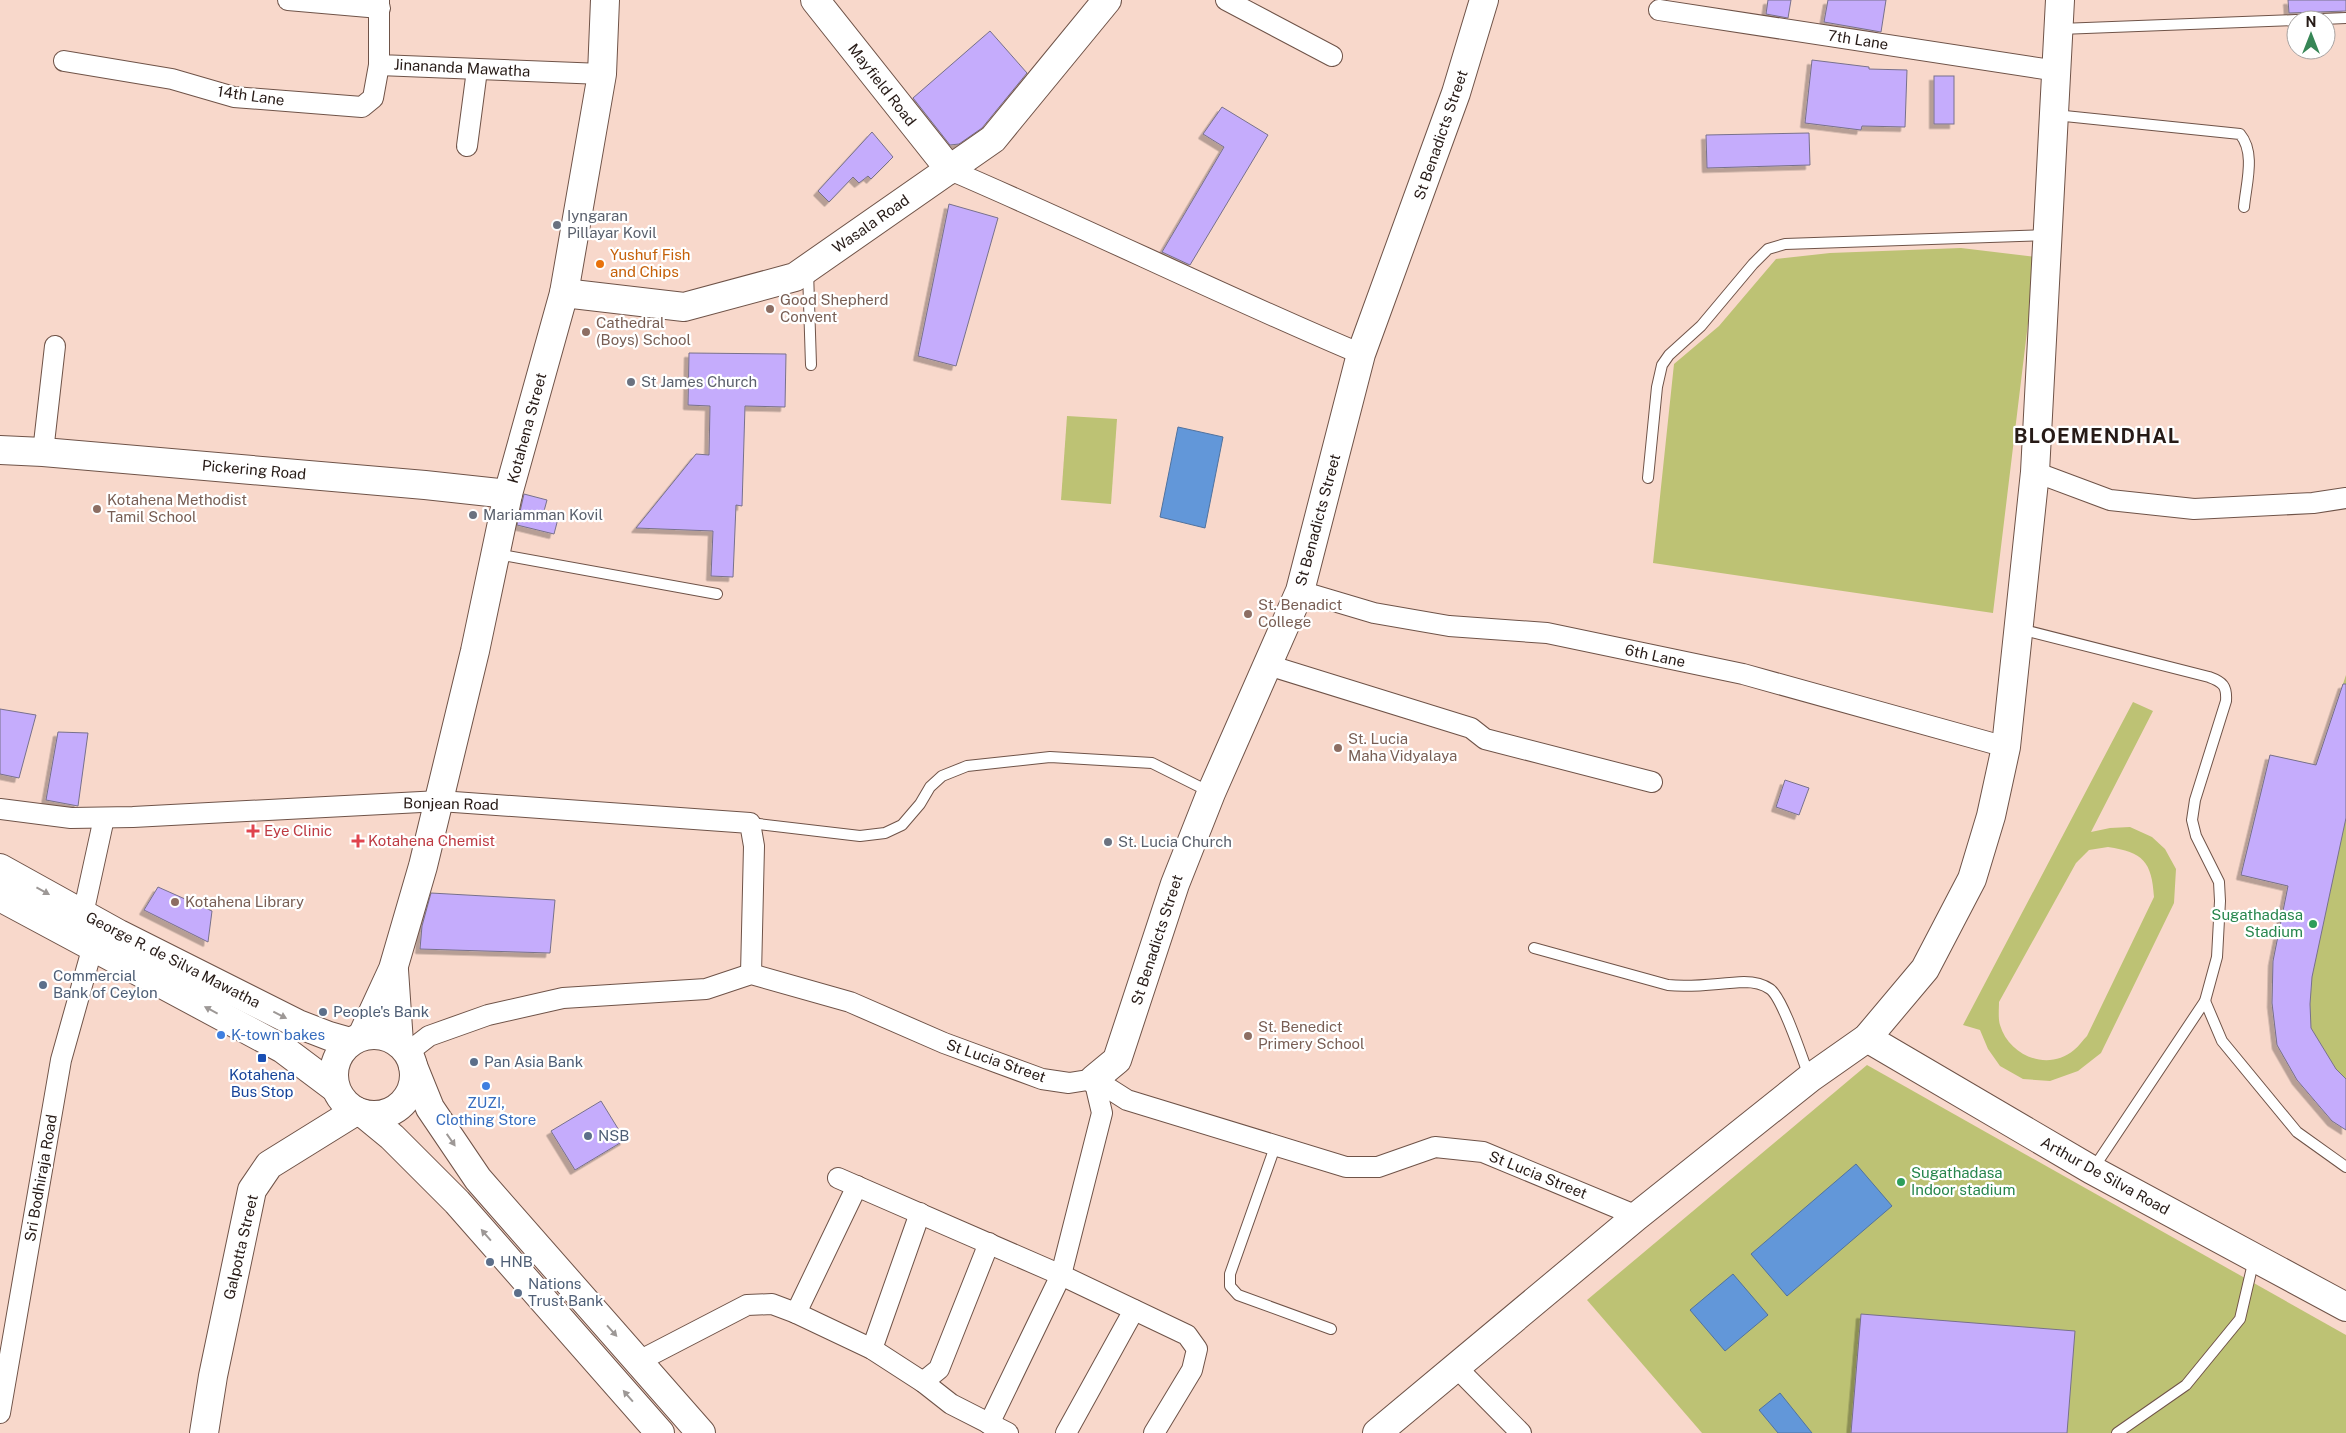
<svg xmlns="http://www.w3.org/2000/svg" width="2346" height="1433" font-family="'Public Sans',sans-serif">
<defs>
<filter id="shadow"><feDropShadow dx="-4.5" dy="4.5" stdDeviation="0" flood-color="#0004"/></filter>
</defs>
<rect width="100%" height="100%" fill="#f8d8cb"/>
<g fill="#bdc274" fill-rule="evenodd">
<polygon points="1961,248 2036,257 1993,613 1653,563 1674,364 1719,326 1776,259 1830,253"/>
<polygon points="1067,416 1117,419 1111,504 1061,500"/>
<polygon points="2346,675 2346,1130 2297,1080 2277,1045 2272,1003 2273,961 2288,886 2241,875 2270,755 2316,765"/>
<path d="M2133,702L2153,711L2091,832L2110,828L2130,827L2152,837L2165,849L2176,869L2174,903L2101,1053L2078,1071L2050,1081L2023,1079L2000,1066L1988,1049L1980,1030L1963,1025ZM2108,847C2143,852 2152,862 2154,897L2087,1036C2083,1040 2079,1046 2074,1050C2048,1072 2009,1056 2000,1025C1998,1019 1999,1009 1999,1002L2076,863L2089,850Z"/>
<polygon points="1867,1065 2346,1335 2346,1433 1702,1433 1587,1300"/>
</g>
<g fill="#6297d9" stroke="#50729e">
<polygon points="1178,427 1223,437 1205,528 1160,517"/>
<polygon points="1856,1164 1892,1206 1787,1296 1751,1254"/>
<polygon points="1733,1274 1768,1315 1725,1351 1690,1310"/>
<polygon points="1780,1393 1812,1433 1778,1433 1759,1410"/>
</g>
<g fill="#c5acfc" stroke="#78718b" filter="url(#shadow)">
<polygon points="1768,0 1791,0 1788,18 1766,14"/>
<polygon points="1828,0 1886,0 1881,32 1824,22"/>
<polygon points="2288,0 2346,0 2346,11 2289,13"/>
<polygon points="990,31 1027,73 982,128 959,144 950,145 913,98"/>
<polygon points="1812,60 1869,67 1869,69 1907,70 1905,127 1862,126 1861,130 1805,123"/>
<rect x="1934" y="76" width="20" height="48"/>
<polygon points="1222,107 1268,135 1190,265 1162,252 1224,147 1203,134"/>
<polygon points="872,132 893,157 871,179 868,176 859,183 853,177 829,202 818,191"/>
<polygon points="1809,133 1810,165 1707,168 1706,135"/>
<polygon points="949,204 998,218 956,366 918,356"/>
<polygon points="689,353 786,354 785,407 745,406 742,506 736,505 733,577 711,576 713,531 636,528 696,454 709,455 710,406 688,405"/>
<polygon points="524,494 547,500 544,511 559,515 554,534 517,525"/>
<polygon points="2343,684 2346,684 2346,818 2312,977 2310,1004 2311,1028 2336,1069 2346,1079 2346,1130 2332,1121 2297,1080 2277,1045 2272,1003 2273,961 2288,886 2241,875 2270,755 2316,765"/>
<polygon points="0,709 36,715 19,778 0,774"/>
<polygon points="58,732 88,733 78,806 46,800"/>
<polygon points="1785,780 1809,788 1799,815 1776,807"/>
<polygon points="158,887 212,911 208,942 144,910"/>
<polygon points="431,893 555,900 550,953 420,949 422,926"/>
<polygon points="601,1101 625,1140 575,1170 551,1131"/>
<polygon points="1861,1314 2075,1331 2067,1433 1851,1433"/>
</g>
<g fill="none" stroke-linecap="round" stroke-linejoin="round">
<defs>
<g id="lane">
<polyline points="2299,20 2346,18"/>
<polyline points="2060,29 2296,20"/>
<path d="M2055,115L2240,134C2256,153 2246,184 2244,207"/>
<polyline points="808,271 811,365"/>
<polyline points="1648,478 1657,387 1662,365 1669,355 1701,326 1753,264 1768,249 1785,244 2047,235"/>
<polyline points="497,554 717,594"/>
<path d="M2020,629L2209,677C2223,682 2227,686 2226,701L2195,800L2192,820L2196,836L2219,882L2220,901L2217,957L2205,1001L2093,1169"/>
<polyline points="750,823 860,836 885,833 902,825 920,804 930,787 942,776 967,766 1050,757 1152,763 1210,792"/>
<path d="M1534,948L1668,985C1694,988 1718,983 1744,982C1753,982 1763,984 1770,989C1783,998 1802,1058 1809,1076"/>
<polyline points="2205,1001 2222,1041 2297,1132 2346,1167"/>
<polyline points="1276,1144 1230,1274 1230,1286 1238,1295 1331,1329"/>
<polyline points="2117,1433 2186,1385 2240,1319 2254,1259"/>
</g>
<g id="street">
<polyline points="288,0 380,8"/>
<polyline points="379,0 379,65 602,74"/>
<polyline points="1226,0 1332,56"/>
<polyline points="1659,10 2058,71"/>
<polyline points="64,61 172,79 234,97 362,107 373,98 379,65"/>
<polyline points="467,146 477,70"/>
<path d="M950,170C1088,229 1223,296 1361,354"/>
<polyline points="43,452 55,346"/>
<polyline points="2035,472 2110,500 2194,509 2313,503 2346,498"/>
<polyline points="1300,591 1374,613 1449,626 1547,633 1743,674 2006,747"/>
<polyline points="1268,665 1471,728 1485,739 1652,782"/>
<polyline points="0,809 71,818 133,817 440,801 750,823 754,846 751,974"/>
<polyline points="83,914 104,818"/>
<polyline points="407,1053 429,1036 488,1015 563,998 706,989 751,974 850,1002 944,1043 1042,1079 1069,1083 1094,1079 1127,1100 1346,1167 1378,1167 1435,1147 1483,1152 1637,1216"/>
<polyline points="838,1178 1061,1275 1187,1335 1197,1349 1192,1370 1154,1433"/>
<polyline points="796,1313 857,1186"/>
<polyline points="872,1349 920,1213"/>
<polyline points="639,1361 747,1305 772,1304 796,1313 872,1349 923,1382 951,1404 1008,1433"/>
<polyline points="1456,1367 1521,1433"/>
<polyline points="923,1382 939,1369 989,1243"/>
<polyline points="0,1413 61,1060 93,946"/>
<polyline points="989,1424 1061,1275 1102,1113 1094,1079"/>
<polyline points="1066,1433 1134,1310"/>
</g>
<g id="secondary">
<polyline points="815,0 950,170"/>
<polyline points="564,293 684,307 795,277 993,139 1107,0"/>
<polyline points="0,450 43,452 425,485 508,494"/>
<polyline points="394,970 399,1043"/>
<polyline points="362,1036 393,969 423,866 475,651 508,494 564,293 602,74 605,0"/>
<polyline points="1867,1038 2092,1170 2346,1307"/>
<polyline points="1094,1079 1117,1060 1175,884 1211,793 1300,591 1361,354 1456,93 1484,0"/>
<polyline points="204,1433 213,1376 252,1190 269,1165 356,1111"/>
<polyline points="1377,1433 1637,1216 1810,1078 1867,1038 1925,969 1972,879 1991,816 2006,747 2035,472 2060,0"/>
</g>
<g id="primary">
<polyline points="0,868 119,934 298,1024 329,1036 350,1042"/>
<polyline points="0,897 283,1049 335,1088"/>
<circle cx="374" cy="1075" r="40"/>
<polyline points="413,1066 430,1108 478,1179 701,1433"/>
<polyline points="364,1114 392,1137 457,1202 660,1433"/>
</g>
</defs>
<use href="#lane" stroke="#6f5348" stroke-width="12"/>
<use href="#street" stroke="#6f5348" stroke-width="22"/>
<use href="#secondary" stroke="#6f5348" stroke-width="30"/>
<use href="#primary" stroke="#6f5348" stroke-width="30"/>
<use href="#lane" stroke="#fff" stroke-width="10"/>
<use href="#street" stroke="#fff" stroke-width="20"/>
<use href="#secondary" stroke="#fff" stroke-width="28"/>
<use href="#primary" stroke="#fff" stroke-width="28"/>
</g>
<defs><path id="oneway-solid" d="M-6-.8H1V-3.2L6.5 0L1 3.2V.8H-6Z" transform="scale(1.25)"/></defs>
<g fill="#9d9896">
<use href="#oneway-solid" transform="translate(43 891) rotate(29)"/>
<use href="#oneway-solid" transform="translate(211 1010) rotate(-152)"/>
<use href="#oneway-solid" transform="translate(280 1015) rotate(27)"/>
<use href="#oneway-solid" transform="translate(451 1140) rotate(55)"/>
<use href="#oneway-solid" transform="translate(486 1235) rotate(-131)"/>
<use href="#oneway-solid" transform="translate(612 1331) rotate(48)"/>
<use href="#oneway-solid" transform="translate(628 1396) rotate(-131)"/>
</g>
<g fill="#6b7280" stroke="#fff" stroke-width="2">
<circle cx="557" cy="225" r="5"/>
<circle cx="631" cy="382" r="5"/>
<circle cx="473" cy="515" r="5"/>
<circle cx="1108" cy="842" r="5"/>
</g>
<circle fill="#e8710a" stroke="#fff" stroke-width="2" cx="600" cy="264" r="5"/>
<g fill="#8d6e63" stroke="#fff" stroke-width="2">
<circle cx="770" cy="309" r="5"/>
<circle cx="586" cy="332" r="5"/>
<circle cx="97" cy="509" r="5"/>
<circle cx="1248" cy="614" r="5"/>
<circle cx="1338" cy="748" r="5"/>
<circle cx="175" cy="902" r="5"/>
<circle cx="1248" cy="1036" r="5"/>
</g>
<g fill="#e0444e" stroke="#fff" stroke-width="2">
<path d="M250.5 823.5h5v5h5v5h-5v5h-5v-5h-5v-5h5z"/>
<path d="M355.5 833.5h5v5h5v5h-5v5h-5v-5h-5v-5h5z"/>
</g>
<g fill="#2e9e5b" stroke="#fff" stroke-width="2">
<circle cx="2313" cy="924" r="5"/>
<circle cx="1901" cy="1182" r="5"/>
</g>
<g fill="#5c6f8a" stroke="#fff" stroke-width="2">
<circle cx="43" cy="985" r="5"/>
<circle cx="323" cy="1012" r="5"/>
<circle cx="474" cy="1062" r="5"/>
<circle cx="588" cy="1136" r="5"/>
<circle cx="490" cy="1262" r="5"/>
<circle cx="518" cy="1293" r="5"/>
</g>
<g fill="#3f7fe0" stroke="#fff" stroke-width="2">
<circle cx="221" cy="1035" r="5"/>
<circle cx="486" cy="1086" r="5"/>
</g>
<rect fill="#1a4fb4" stroke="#fff" stroke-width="2" x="257" y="1053" width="10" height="10" rx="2.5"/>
<g text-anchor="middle" stroke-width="4.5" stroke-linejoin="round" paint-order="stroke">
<g font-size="15" fill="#261a16" stroke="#fff">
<text transform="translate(1858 40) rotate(9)" y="5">7th Lane</text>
<text transform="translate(462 68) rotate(3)" y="5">Jinananda Mawatha</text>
<text transform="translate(882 85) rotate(52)" y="5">Mayfield Road</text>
<text transform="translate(251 96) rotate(8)" y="5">14th Lane</text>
<text transform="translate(1441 135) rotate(-71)" y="5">St Benadicts Street</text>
<text transform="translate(871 224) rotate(-35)" y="5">Wasala Road</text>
<text transform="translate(527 428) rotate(-75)" y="5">Kotahena Street</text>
<text transform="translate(254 470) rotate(5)" y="5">Pickering Road</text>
<text transform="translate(1318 520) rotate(-75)" y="5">St Benadicts Street</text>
<text transform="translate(1655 656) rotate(12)" y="5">6th Lane</text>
<text transform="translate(451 804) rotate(1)" y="5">Bonjean Road</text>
<text transform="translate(1157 940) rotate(-72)" y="5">St Benadicts Street</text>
<text transform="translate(173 960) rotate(27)" y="5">George R. de Silva Mawatha</text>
<text transform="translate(996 1061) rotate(19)" y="5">St Lucia Street</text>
<text transform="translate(1538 1175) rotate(22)" y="5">St Lucia Street</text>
<text transform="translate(2105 1176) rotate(29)" y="5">Arthur De Silva Road</text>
<text transform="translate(41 1178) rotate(-80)" y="5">Sri Bodhiraja Road</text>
<text transform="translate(241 1247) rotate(-77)" y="5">Galpotta Street</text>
</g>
<g font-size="15" fill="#5b616d" stroke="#fff" text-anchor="start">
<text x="567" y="221">Iyngaran<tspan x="567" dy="17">Pillayar Kovil</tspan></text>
<text x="641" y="387">St James Church</text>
<text x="483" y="520">Mariamman Kovil</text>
<text x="1118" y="847">St. Lucia Church</text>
</g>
<g font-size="15" fill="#c56008" stroke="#fff" text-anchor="start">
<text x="610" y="260">Yushuf Fish<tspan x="610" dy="17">and Chips</tspan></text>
</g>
<g font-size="15" fill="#785e54" stroke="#fff" text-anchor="start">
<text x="780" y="305">Good Shepherd<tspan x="780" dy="17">Convent</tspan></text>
<text x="596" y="328">Cathedral<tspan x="596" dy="17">(Boys) School</tspan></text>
<text x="107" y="505">Kotahena Methodist<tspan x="107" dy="17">Tamil School</tspan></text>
<text x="1258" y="610">St. Benadict<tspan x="1258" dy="17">College</tspan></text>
<text x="1348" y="744">St. Lucia<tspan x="1348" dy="17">Maha Vidyalaya</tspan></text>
<text x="185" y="907">Kotahena Library</text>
<text x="1258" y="1032">St. Benedict<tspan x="1258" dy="17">Primery School</tspan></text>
</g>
<g font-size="15" fill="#be3a42" stroke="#fff" text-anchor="start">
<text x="264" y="836">Eye Clinic</text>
<text x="368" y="846">Kotahena Chemist</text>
</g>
<g font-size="15" fill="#27864d" stroke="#fff" text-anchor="end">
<text x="2303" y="920">Sugathadasa<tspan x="2303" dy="17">Stadium</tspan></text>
<text x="1911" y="1178" text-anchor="start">Sugathadasa<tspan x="1911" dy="17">Indoor stadium</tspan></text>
</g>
<g font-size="15" fill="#4e5e75" stroke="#fff" text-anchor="start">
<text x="53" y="981">Commercial<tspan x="53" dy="17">Bank of Ceylon</tspan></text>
<text x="333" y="1017">People's Bank</text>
<text x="484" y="1067">Pan Asia Bank</text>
<text x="598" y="1141">NSB</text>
<text x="500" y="1267">HNB</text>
<text x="528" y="1289">Nations<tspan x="528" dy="17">Trust Bank</tspan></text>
</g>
<g font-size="15" fill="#366cbe" stroke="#fff" text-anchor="start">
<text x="231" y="1040">K-town bakes</text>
<text x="486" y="1108" text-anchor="middle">ZUZI,<tspan x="486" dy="17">Clothing Store</tspan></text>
</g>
<g font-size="15" fill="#164399" stroke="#fff">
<text x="262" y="1080">Kotahena<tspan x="262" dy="17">Bus Stop</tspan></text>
</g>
<g font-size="20" font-weight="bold" letter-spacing="1" fill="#261a16" stroke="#fff">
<text x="2097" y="443">BLOEMENDHAL</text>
</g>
</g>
<g transform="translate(2311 35)"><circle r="24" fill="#ffffff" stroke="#a8a3a2"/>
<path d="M0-4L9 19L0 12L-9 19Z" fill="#378656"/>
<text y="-8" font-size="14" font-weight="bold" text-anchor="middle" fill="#261a16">N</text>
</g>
</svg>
